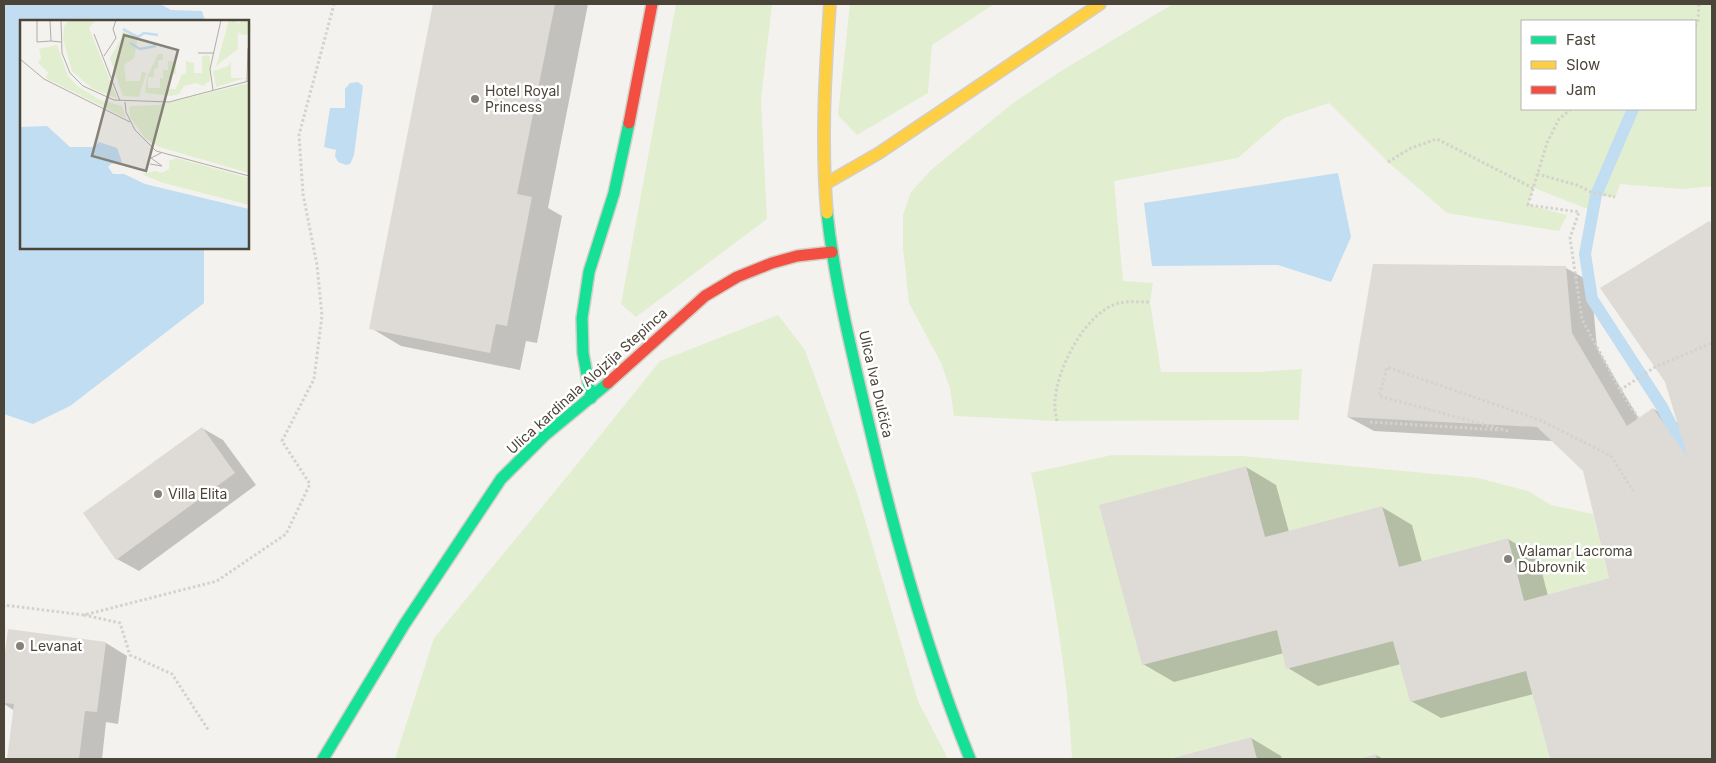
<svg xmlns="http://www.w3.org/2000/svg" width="1716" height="763" font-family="Inter,sans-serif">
<rect width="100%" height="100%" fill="#f4f2ee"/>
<g fill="#e1eecf" fill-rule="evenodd">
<polygon points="676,4 772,4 761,99 767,219 636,317 621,304"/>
<polygon points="850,4 994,4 932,45 928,93 857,135 838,115"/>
<path d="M1173,4H1712V186L1683,189L1620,184L1615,198L1596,194L1588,209L1534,188L1528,205L1567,215L1559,231L1447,213L1388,162L1329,103L1284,118L1238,158L1114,181L1123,281L1153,283L1150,302L1161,372H1259L1302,369L1299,420L1057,421L954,416L950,388L941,363L909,303L903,248V215L911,192L931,170L1013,103L1061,71ZM1522,21H1695V109H1522Z"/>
<polygon points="778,315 805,350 858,496 918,701 948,759 395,759 434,638 574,468 660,361"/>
<path d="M1112,455L1242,456L1478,478L1528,491L1551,505L1593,514L1609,578L1524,601L1508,538L1399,567L1382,506L1265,537L1246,466L1100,505L1142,665L1277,630L1287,669L1393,641L1410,702L1526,671L1550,759H1377L1376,754L1356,759H1257L1251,737L1166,759H1072C1068,669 1050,580 1035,491L1031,473Z"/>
</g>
<g fill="#c0ddf1">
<polygon points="4,4 160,4 171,10 202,11 205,21 21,21 21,248 204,248 204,303 70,406 33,424 4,414"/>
<polygon points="358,82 363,86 354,155 350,164 346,165 338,162 335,156 336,150 324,147 330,108 345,108 345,89 350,83"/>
<polygon points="1338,173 1351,237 1331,282 1278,265 1152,266 1144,203"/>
</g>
<g fill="#0003">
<polygon points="435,4 588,4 548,208 562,216 537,343 526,341 520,370 401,346 371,328"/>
<polygon points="1709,222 1712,224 1712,366 1676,377 1676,380 1712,369 1712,759 1551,759 1534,694 1441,718 1411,701 1401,664 1318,686 1288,668 1284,653 1174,682 1143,664 1101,506 1246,467 1276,485 1289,532 1382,507 1412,525 1422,562 1508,539 1538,557 1548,596 1611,579 1584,470 1553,441 1374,431 1348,417 1374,265 1566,268 1591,282 1597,348 1639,419 1654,409 1679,424 1666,382 1602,289"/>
<polygon points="202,428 223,440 256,485 139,571 117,559"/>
<polygon points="9,631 106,643 127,656 118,724 106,722 102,759 8,759 15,711 4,704 4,669"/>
<polygon points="1251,738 1281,756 1282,759 1171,759"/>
<polygon points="1376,755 1383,759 1361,759"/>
</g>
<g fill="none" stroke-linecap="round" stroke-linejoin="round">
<polyline stroke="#c0ddf1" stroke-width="12" points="1633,109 1596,195 1585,254 1592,299 1662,407 1688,458"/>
</g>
<g fill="#dedbd6">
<polygon points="433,4 555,4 517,194 532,197 507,326 496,324 490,353 369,329"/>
<polygon points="1709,221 1712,224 1712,759 1550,759 1526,671 1410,702 1393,641 1286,669 1277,630 1142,665 1099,505 1246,466 1265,537 1382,506 1399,567 1508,538 1524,601 1609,578 1583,471 1537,427 1347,417 1373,264 1566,266 1572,333 1627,426 1653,408 1688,458 1665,382 1600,288"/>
<polygon points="202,427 235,473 116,560 83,513"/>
<polygon points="8,629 106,642 97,712 85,711 79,759 7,759 14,704 4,703 4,660"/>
<polygon points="1251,737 1257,759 1168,759"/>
<polygon points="1376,754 1377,759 1358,759"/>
</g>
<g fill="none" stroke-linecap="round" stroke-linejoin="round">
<defs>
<g id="fast">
<path d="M827,213C835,286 853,357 870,429C896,541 927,652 970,759"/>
<polyline points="591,398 583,353 582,318 589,272 614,193 629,123"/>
<polyline points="323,759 404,625 501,479 545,435 608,383"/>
</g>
<g id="slow">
<polyline points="825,184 879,153 1100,4"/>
<path d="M827,213C821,143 825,74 830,4"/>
</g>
<g id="jam">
<polyline points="629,123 652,4"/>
<polyline points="608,383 705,296 737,277 772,263 797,256 832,252"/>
</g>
</defs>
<use href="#fast" stroke="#d3cfc5" stroke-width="14"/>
<use href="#slow" stroke="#d3cfc5" stroke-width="14"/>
<use href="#jam" stroke="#d3cfc5" stroke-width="14"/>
<g stroke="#d3d2cc" stroke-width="3" stroke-dasharray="2.5 2.5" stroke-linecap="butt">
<polyline points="1695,26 1698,20 1699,4"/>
<polyline points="1571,109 1559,119 1547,143 1528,205 1579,212 1570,238 1582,319 1620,390 1638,418"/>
<polyline points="1388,162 1411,148 1437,139 1533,188"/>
<polyline points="1537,174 1577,185 1591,192 1615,197"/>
<polyline points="1620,390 1655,367 1712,343"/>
<path d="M1057,421C1056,415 1054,408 1055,402C1056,370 1085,312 1119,303C1128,301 1140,302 1150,302"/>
<polyline points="1370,422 1500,430"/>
<polyline points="1508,431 1379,396 1387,367 1540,420 1611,456 1633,491"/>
<polyline points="4,607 4,605 84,615 217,581 286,534 310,484 282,441 314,379 322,316 317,265 303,194 299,135 334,4"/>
<polyline points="84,615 120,623 130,655 172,674 209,731"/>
</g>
<use href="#fast" stroke="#16e098" stroke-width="11"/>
<use href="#slow" stroke="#ffcf43" stroke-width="11"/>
<use href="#jam" stroke="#f24e42" stroke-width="11"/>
</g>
<g fill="#868178" stroke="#fff" stroke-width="2">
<circle cx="475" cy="99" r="5"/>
<circle cx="158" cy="494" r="5"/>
<circle cx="1508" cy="559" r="5"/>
<circle cx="20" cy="646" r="5"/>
</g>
<g text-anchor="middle" stroke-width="5" stroke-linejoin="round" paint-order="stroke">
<g font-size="14" fill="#4b4439" stroke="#fff" text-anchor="start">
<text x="485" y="96">Hotel Royal<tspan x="485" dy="16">Princess</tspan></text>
<text x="168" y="499">Villa Elita</text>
<text x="1518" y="556">Valamar Lacroma<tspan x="1518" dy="16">Dubrovnik</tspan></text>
<text x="30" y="651">Levanat</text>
</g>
<g font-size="14" fill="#4b4439" stroke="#fff">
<text transform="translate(587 381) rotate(-42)" y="5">Ulica kardinala Alojzija Stepinca</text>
<text transform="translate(876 384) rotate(77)" y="5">Ulica Iva Dulčića</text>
</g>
</g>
<g transform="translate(20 20)">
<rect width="229" height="229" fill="#f4f2ee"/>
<path d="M48,0H76L69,8L97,78L73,69L52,51L43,19L44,7ZM209,0H215L218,4V29L196,46ZM217 8a7 7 0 1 1 14 0a7 7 0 1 1-14 0ZM103,9L118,17L114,38L104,45L106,61H120L122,51L126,53L119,77L103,76L90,38L101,19ZM37,25L48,56L57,66L80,80L102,86L106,98L26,58L28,52L18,43L21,38L19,29ZM138,34H143V40H138V48L134,49V57H128V68H140V58H143V50H148V41H156V54H151L147,69H156L162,54H166V41L174,43V53H182V37L186,35L190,36V61L183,66L176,63L164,66L159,74L151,76L125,73L127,57ZM211,41V58H225L196,67L193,51L208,46ZM229,63V153L139,127L125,118L110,97L109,87L112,86L139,85ZM156,138L229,158V185L140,162L122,154L135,151L142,153L149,149V141Z" fill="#e1eecf"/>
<path d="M27,106L50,127H74L79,122L97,128L102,142L91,144L88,147L93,154H104L125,164L229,189V229H0V107Z" fill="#c0ddf1"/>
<path fill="none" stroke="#c0ddf1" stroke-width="2.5" d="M103,9L118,17L124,13L138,15M110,23L120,29L136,26"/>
<path fill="none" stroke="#b0aca6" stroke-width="1" d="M17,0V22L31,21M30,0L31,21L41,22M41,0L42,33L50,53L63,66L94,80L149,82L229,61M74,14L100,81M178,33H194M84,36L96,18L93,9L96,0M0,39L24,59L110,102M227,61L228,28M193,70L190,49L201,0M105,82L106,92L115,110L136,131L229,156M130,144L142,146L131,138L141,133"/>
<path fill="#868178" fill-opacity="0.15" stroke="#868178" stroke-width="2.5" d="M104,15L158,30L126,151L72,136Z"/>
<rect width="229" height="229" fill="none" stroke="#4b4439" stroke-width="2.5"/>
</g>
<rect width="1716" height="763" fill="none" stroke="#4b4439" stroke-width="10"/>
<rect x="1521" y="20" width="175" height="90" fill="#ffffff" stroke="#b7b4b0"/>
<rect x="1531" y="36" width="25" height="8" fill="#16e098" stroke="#b7b4b0"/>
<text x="1566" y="45" font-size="15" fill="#4b4439">Fast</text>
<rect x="1531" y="61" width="25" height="8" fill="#ffcf43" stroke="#b7b4b0"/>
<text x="1566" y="70" font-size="15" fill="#4b4439">Slow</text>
<rect x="1531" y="86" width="25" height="8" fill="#f24e42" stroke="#b7b4b0"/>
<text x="1566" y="95" font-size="15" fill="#4b4439">Jam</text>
</svg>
